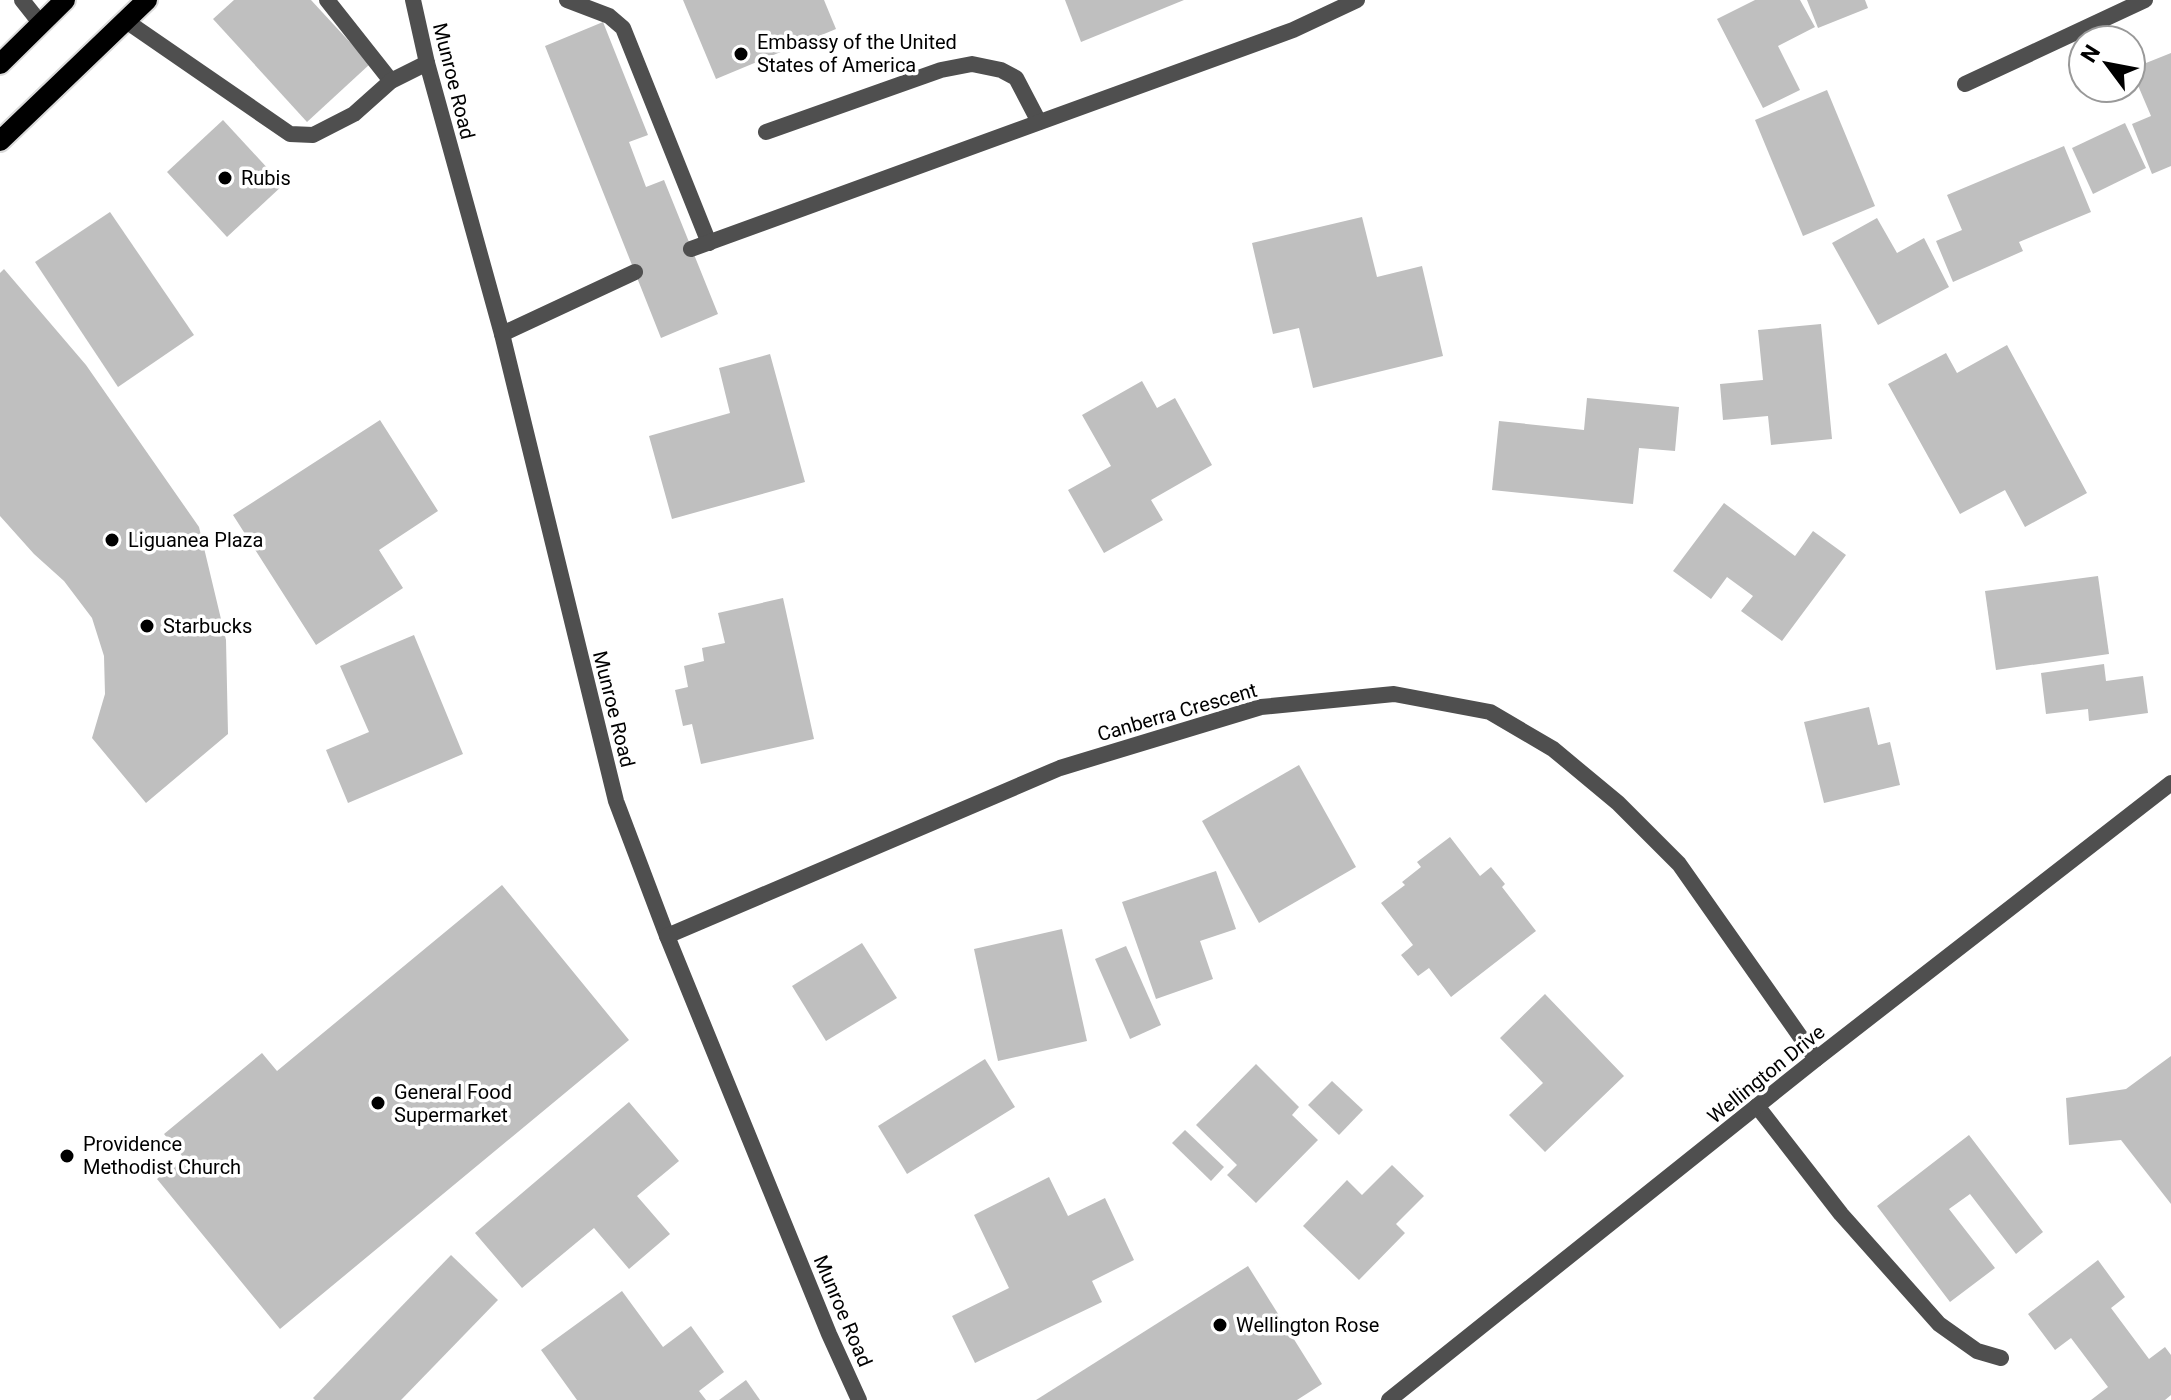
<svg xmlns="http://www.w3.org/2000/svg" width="2171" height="1400" font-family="Roboto,sans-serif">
<rect width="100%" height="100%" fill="#fff"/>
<g fill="#bfbfbf">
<polygon points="234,0 311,0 370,64 307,122 213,19"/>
<polygon points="683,0 824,0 836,29 716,79"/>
<polygon points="1065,0 1184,0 1081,42"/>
<polygon points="1755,0 1800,0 1815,27 1778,46 1800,90 1763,108 1717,19"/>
<polygon points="1807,0 1865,0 1868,8 1818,28"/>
<polygon points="603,22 648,135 629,142 646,187 664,180 718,314 661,338 545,46"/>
<polygon points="2171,53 2171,166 2152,174 2132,124 2151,116 2131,69"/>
<polygon points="1827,90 1875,206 1803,236 1755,120"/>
<polygon points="223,120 283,185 227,237 167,172"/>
<polygon points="2125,123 2146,168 2093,194 2072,148"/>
<polygon points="2064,146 2091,212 2019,242 2023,251 1953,282 1936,241 1962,230 1947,195"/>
<polygon points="110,212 194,335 118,387 35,262"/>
<polygon points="1362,217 1377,277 1422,266 1443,356 1313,388 1299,328 1273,334 1252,243"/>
<polygon points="1877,218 1897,253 1924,238 1949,287 1878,325 1832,243"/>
<polygon points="4,269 86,365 199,527 226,640 228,734 146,803 92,738 105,694 104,656 92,618 64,581 34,554 0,516 0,273"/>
<polygon points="1821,324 1832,439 1771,445 1768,416 1723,420 1720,384 1763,380 1758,330"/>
<polygon points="2007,345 2087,493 2025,527 2005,490 1960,514 1888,384 1946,353 1957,373"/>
<polygon points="770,354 805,482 672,519 649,436 730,413 719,368"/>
<polygon points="1142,381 1157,408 1175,398 1212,465 1151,500 1163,520 1104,553 1068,490 1111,466 1082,415"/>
<polygon points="1587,398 1679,407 1675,451 1639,448 1633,504 1492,490 1499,421 1584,430"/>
<polygon points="380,420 438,511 379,550 403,588 316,645 233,515"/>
<polygon points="1724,503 1795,556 1813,531 1846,555 1782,641 1741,611 1753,596 1727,577 1711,599 1673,571"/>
<polygon points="2098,576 2109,654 1996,670 1985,591"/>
<polygon points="783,598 814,739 701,764 692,724 683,726 675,690 688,687 684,666 704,661 702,648 725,643 718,613"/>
<polygon points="414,635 463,754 348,803 326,750 369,732 340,666"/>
<polygon points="2104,664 2106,681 2143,676 2148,713 2089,721 2088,709 2046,714 2041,673"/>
<polygon points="1869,707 1878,745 1890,742 1900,785 1824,803 1804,722"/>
<polygon points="1299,765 1356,867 1259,923 1202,821"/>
<polygon points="1450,837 1480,876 1491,867 1505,884 1502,887 1536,931 1451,997 1429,968 1418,976 1401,955 1413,945 1381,903 1405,885 1402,882 1421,867 1417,862"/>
<polygon points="1216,871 1236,929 1200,941 1213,979 1156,999 1122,902"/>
<polygon points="502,885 629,1040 280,1329 157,1179 183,1157 164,1134 262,1053 277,1071"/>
<polygon points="1062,929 1087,1041 998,1061 974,949"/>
<polygon points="862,943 897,998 826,1041 792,986"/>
<polygon points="1126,946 1161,1025 1130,1039 1095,959"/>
<polygon points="1545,994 1624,1076 1545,1152 1509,1115 1543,1083 1500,1038"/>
<polygon points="2171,1056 2171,1204 2121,1140 2069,1145 2066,1098 2126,1089"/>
<polygon points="985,1059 1015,1107 907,1174 878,1126"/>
<polygon points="1256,1064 1299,1107 1292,1115 1318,1140 1256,1203 1227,1175 1237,1165 1196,1125"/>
<polygon points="1332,1081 1363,1110 1339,1135 1308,1105"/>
<polygon points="629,1102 679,1161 637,1196 670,1234 629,1269 594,1228 522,1288 475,1233"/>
<polygon points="1185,1130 1224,1167 1211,1181 1172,1143"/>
<polygon points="1969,1135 2043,1232 2016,1254 1970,1194 1949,1209 1995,1268 1950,1302 1877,1206"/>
<polygon points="1392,1165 1424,1196 1396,1224 1405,1233 1359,1280 1303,1226 1347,1180 1362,1195"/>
<polygon points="1049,1177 1068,1216 1105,1198 1134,1260 1092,1281 1102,1302 975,1363 952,1316 1009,1288 974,1215"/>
<polygon points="451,1255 498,1300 401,1400 315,1400 313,1398"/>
<polygon points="2098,1260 2125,1297 2111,1308 2149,1359 2165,1347 2171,1355 2171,1395 2165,1400 2091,1400 2108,1387 2071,1338 2055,1350 2028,1314"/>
<polygon points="1248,1266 1322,1384 1297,1400 1036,1400"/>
<polygon points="622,1291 663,1347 691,1326 724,1372 699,1391 706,1400 577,1400 541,1350"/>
<polygon points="746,1380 760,1400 719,1400"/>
</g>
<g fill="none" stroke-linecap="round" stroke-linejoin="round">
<defs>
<g id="primary">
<polyline points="0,64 65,0"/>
<polyline points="0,141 147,0"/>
</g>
</defs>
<use href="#primary" stroke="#dbdbdb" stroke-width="24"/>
<g stroke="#4f4f4f" stroke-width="16">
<polyline points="22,0 41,24"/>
<polyline points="327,0 391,81"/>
<polyline points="567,0 609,16 623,28 709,243"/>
<polyline points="126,21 290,134 313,135 354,114 391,81 427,63"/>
<polyline points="766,132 941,70 972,64 1001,70 1016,78 1039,122"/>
<polyline points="691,249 1293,30 1357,0"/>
<polyline points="502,334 635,272"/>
</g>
<g stroke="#4f4f4f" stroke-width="16">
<polyline points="413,0 427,63 502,334 616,801 667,936 829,1334 859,1400"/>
<polyline points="1965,84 2145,0"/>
<polyline points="667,936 1060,768 1261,707 1394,694 1490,712 1553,749 1618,803 1679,864 1816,1059"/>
<polyline points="1757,1106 1841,1214 1939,1324 1977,1351 2001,1358"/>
<polyline points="1389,1400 1816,1059 2171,783"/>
</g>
<use href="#primary" stroke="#000" stroke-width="20"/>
</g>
<g fill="#000" stroke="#fff" stroke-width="3">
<circle cx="741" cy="54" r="8"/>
<circle cx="225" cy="178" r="8"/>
<circle cx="112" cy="540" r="8"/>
<circle cx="147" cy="626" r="8"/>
<circle cx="378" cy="1103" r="8"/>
<circle cx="67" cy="1156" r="8"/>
<circle cx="1220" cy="1325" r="8"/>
</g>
<g text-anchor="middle" stroke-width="7" stroke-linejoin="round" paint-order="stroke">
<g font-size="20" fill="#000" stroke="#fff" text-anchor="start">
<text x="757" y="49">Embassy of the United<tspan x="757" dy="23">States of America</tspan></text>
<text x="241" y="185">Rubis</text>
<text x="128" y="547">Liguanea Plaza</text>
<text x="163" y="633">Starbucks</text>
<text x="394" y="1099">General Food<tspan x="394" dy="23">Supermarket</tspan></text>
<text x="83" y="1151">Providence<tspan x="83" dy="23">Methodist Church</tspan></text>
<text x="1236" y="1332">Wellington Rose</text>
</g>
<g font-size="20" fill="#000" stroke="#fff">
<text transform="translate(454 81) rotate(76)" y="7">Munroe Road</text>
<text transform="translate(614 709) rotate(76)" y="7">Munroe Road</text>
<text transform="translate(1177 712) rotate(-16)" y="7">Canberra Crescent</text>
<text transform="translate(1766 1074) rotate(-39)" y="7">Wellington Drive</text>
<text transform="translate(843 1311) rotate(67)" y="7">Munroe Road</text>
</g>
</g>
<g transform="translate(2107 64) rotate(302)"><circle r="38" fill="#ffffff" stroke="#999999" stroke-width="2"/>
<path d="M0-6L14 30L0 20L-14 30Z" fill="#000000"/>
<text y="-12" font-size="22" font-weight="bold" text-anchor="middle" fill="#000000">N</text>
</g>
</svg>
